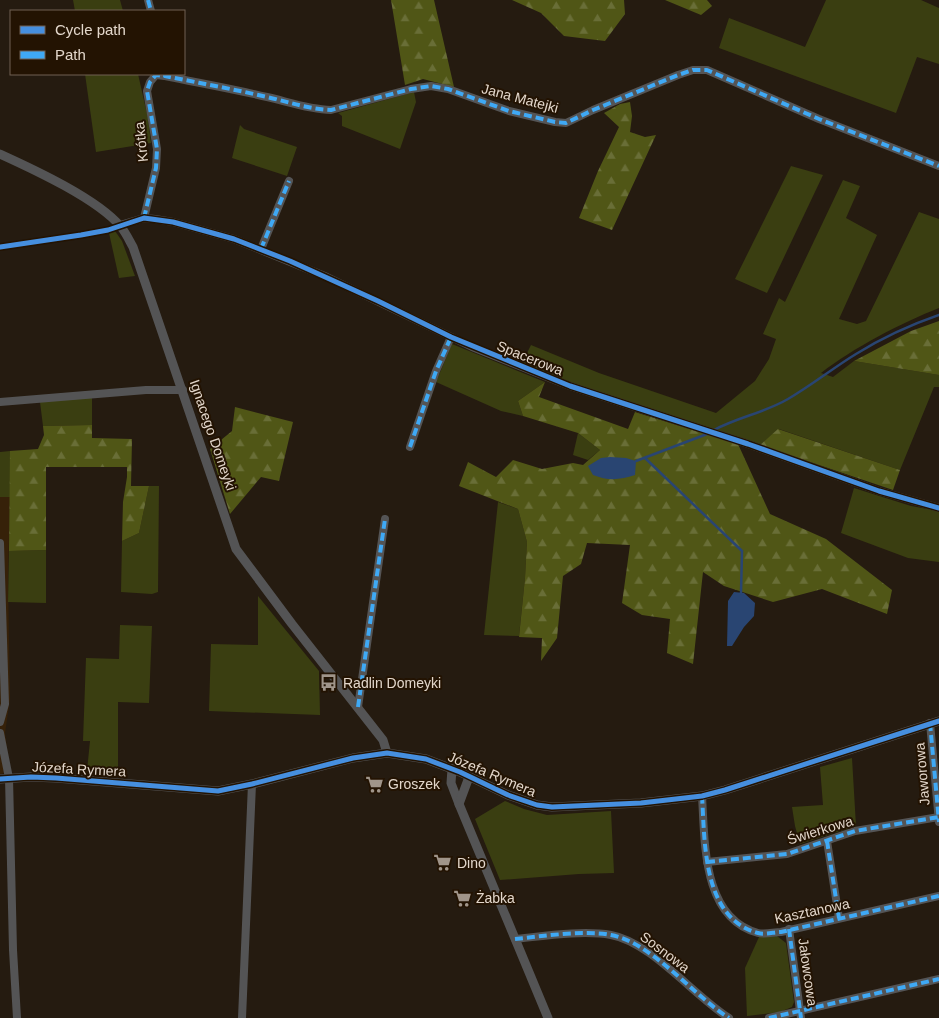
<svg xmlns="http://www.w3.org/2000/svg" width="939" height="1018" font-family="Helvetica,sans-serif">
<defs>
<pattern id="forest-firs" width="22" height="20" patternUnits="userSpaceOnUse" patternTransform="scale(1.25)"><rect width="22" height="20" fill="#505616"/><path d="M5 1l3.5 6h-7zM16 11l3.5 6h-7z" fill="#696e37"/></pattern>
</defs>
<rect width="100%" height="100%" fill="#251b10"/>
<polygon fill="#362109" points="0,497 10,497 8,579 10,699 5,733 10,772 0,774"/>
<g fill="#3a3e11">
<polygon points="73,0 120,0 123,11 75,11"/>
<polygon points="826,0 921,0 939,8 939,64 917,57 896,113 719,48 729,18 805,47"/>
<polygon points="85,74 138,74 148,118 151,143 96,152"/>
<polygon points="414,92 416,102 400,149 342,126 342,116 338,113"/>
<polygon points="240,125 244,129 297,147 287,176 232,158"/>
<polygon points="791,166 823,175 767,293 735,279"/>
<path d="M843,180L860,186L846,218L877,235L839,319L857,324L866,321L919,212L939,219V308C901,323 853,348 821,373L833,377L854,361L939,375V387H934L900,470L779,429L760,445L561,380L522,363L531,345L599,373L716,413L755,381L769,359L776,339L763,334L779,298L785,302Z"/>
<polygon points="115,231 122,241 135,276 119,278 109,233"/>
<polygon points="452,344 545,382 518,401 523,416 501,411 436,382"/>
<polygon points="92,397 92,425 43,426 40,402"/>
<polygon points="578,433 600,450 588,460 573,455"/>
<polygon points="10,451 10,497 0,497 0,452"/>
<polygon points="149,486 159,486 158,592 152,594 121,592 122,541 139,533"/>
<polygon points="854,488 911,506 939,511 939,562 908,558 841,533"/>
<polygon points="498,502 518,509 527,542 525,578 519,636 484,635"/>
<polygon points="46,550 46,603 8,602 9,551"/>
<polygon points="258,596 319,671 320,715 209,711 211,644 258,645"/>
<polygon points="120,625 152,626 149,703 118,702 118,775 83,773 83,771 87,771 90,741 83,741 86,658 119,659"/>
<polygon points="852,758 856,826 800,844 795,826 792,807 823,805 820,767"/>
<polygon points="505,801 524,809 547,815 611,811 614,873 579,874 500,880 475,819"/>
<polygon points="777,936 786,943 794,1002 792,1007 780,1012 747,1016 745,968 759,937"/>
</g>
<g fill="url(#forest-firs)">
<polygon points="391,0 434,0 454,87 423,79 405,85"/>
<polygon points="512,0 624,0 625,14 605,41 564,36 541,13"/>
<polygon points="665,0 707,0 712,6 701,15"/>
<polygon points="630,102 632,116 630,132 645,137 656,135 612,230 579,218 598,171 619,127 604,113 620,104"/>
<polygon points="939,321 939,375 854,361 911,331"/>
<polygon points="545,382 539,397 628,429 635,412 738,444 770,514 826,539 892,590 887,614 822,589 773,602 724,586 703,572 693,664 667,653 670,619 642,615 622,603 630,545 587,543 581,564 563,576 557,638 541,661 542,638 519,637 525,578 527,542 518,509 459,486 468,462 496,477 513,460 542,469 573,463 583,465 600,450 578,433 523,416 518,401"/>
<polygon points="235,407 293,422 279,481 261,477 230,514 210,449 232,431"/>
<polygon points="92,425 92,438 132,439 131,486 149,486 139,533 122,541 123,502 127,477 127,467 46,467 46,550 9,551 10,451 38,449 44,435 43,426"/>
<polygon points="778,429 900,470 893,490 760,445"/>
</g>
<g fill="#294572">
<path d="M610,457L626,458L636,461L635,475C620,480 608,481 593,475L588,466L601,458Z"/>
<polygon points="734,592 744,593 755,603 754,616 744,627 732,646 727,646 728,601"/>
</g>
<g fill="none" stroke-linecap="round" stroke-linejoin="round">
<g stroke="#294572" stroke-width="2.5">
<path d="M714,430C738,417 764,413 788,399C812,385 833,368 856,354C882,338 910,325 939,315"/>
<polyline points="645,458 742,551 741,593"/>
<polyline points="636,461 707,434"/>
</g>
<g stroke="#545455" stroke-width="8">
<polyline points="148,0 151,11"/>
<path d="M165,74V76C199,83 233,89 267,97C289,102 308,109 331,110L411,89L431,86L448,89L509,111L555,122L566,123L593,110L678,75L693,70H707L819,119L939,166"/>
<polyline points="144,218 156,168 157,149 147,91 150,82 156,75 165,76"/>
<polyline points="120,225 144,218 155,219 173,222 234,239 327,277 472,347 570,386 748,444 879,491 939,508"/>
<polyline points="261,249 289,181"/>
<polyline points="0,402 146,390 183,390"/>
<polyline points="410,447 436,371 451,337"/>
<polyline points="0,543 5,704 0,722"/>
<polyline points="358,707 385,519"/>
<polyline points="930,723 939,822"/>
<polyline points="0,733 9,778 13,950 17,1018"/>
<path d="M702,796C705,842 702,918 758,933C765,935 774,932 781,932L939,896"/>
<polyline points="827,841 839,918"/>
<polyline points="707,862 787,854 855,831 939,817"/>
<polyline points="789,929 801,1018"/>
<path d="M515,939C544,936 583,930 611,935C651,942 694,996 729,1018"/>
<polyline points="242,1018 252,784"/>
<polyline points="769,1018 939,979"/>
</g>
<g stroke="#545455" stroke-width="9">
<path d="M0,154C33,169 98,199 121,227C126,233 129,240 133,247L236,549L292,624L383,740L387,753"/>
<polyline points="452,769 451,783 459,804 548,1018"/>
<polyline points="0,779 31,777 56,778 218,791 252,784 353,758 387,753 426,759 460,772 508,795 537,805 552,807 641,803 702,796 725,790 939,721"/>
<polyline points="459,804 469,777"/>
</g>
<g stroke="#3fa9f5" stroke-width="4" stroke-dasharray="8 4" stroke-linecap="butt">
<polyline points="148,0 151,11"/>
<path d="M165,74V76C199,83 233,89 267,97C289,102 308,109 331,110L411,89L431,86L448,89L509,111L555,122L566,123L593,110L678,75L693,70H707L819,119L939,166"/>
<polyline points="144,218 156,168 157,149 147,91 150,82 156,75 165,76"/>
<polyline points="261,249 289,181"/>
<polyline points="410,447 436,371 451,337"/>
<polyline points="358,707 385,519"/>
<polyline points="930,723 939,822"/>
<path d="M702,796C705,842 702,918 758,933C765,935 774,932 781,932L939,896"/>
<polyline points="827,841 839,918"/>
<polyline points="707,862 787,854 855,831 939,817"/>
<polyline points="789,929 801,1018"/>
<path d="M515,939C544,936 583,930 611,935C651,942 694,996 729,1018"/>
<polyline points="769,1018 939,979"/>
</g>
<defs>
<g id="cycleway">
<polyline points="0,247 81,235 108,230 144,218 173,222 234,239 290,261 378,301 451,337 570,386 748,444 879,491 939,508"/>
<polyline points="0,779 31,777 56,778 218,791 252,784 353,758 387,753 426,759 460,772 508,795 537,805 552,807 641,803 702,796 725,790 939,721"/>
</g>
</defs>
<use href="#cycleway" stroke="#231302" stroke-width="8"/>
<use href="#cycleway" stroke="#468fdf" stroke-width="5"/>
</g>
<defs>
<symbol id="bus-bare" viewBox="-9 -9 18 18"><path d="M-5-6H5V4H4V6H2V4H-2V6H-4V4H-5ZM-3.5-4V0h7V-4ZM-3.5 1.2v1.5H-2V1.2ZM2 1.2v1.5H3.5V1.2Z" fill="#a0958a" stroke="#231302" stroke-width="2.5" paint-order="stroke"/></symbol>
<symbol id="supermarket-bare" viewBox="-9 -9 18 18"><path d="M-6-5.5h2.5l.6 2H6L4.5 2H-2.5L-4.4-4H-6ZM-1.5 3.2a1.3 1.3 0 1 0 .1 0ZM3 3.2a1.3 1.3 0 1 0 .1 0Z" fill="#a0958a" stroke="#231302" stroke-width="2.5" paint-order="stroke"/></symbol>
</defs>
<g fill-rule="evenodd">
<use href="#bus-bare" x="316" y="670" width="25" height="25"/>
<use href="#supermarket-bare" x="362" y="772" width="25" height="25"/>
<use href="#supermarket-bare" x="430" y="850" width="25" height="25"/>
<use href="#supermarket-bare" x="450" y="886" width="25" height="25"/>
</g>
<g text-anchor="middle" stroke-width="4" stroke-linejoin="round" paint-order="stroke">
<g font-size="14" fill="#e3d7cb" stroke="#231302">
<text transform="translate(520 98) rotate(15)" y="5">Jana Matejki</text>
<text transform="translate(141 142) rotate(-96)" y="5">Krótka</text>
<text transform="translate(530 358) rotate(22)" y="5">Spacerowa</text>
<text transform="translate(213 435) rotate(71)" y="5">Ignacego Domeyki</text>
<text transform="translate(79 769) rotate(3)" y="5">Józefa Rymera</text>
<text transform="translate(492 774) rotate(23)" y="5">Józefa Rymera</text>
<text transform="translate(922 774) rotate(-95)" y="5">Jaworowa</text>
<text transform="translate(820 830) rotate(-17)" y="5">Świerkowa</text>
<text transform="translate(812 911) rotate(-12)" y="5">Kasztanowa</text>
<text transform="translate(665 952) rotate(37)" y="5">Sosnowa</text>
<text transform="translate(808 972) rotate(82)" y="5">Jałowcowa</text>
</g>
<g font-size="14" fill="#e3d7cb" stroke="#231302" text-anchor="start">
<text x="343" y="688">Radlin Domeyki</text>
<text x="388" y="789">Groszek</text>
<text x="457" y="868">Dino</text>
<text x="476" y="903">Żabka</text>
</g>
</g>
<rect x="10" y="10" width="175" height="65" fill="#231302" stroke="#706152"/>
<rect x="20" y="26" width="25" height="8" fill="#468fdf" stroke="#706152"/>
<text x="55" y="35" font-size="15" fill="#e3d7cb">Cycle path</text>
<rect x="20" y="51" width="25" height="8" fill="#3fa9f5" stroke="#706152"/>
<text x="55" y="60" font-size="15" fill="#e3d7cb">Path</text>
</svg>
